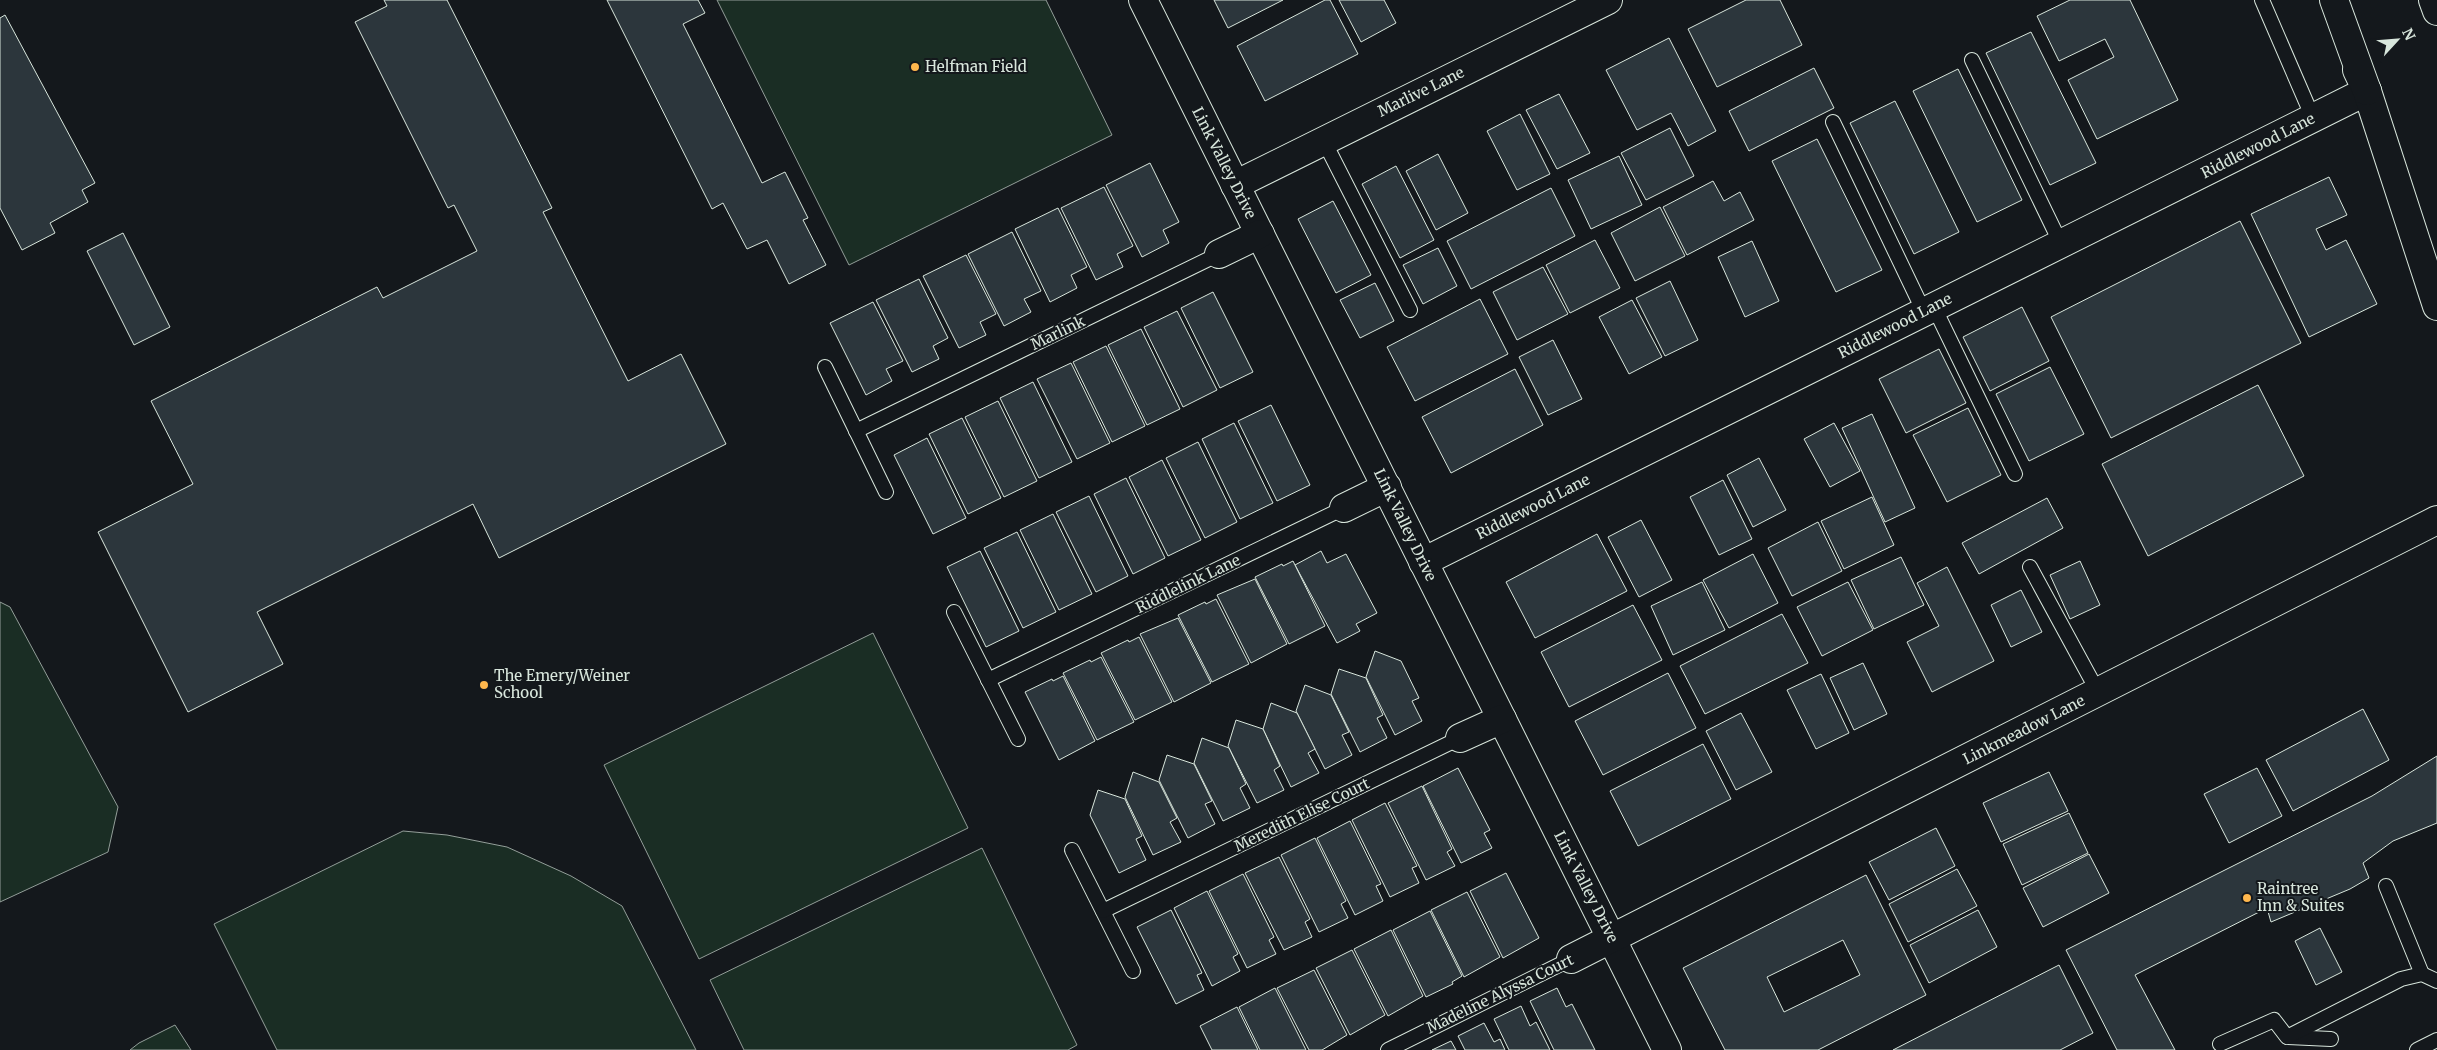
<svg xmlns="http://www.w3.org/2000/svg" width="2437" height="1050" font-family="Merriweather,serif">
<rect width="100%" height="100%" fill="#14181c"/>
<g fill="#1a2d24" stroke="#939e99">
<polygon points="717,0 1046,0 1112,135 849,265"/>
<polygon points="0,602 10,607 118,807 108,852 0,902"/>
<polygon points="873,633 968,828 699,959 604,765"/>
<polygon points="403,831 447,835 507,847 571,876 622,906 696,1050 277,1050 214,924"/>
<polygon points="982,848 1077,1045 1068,1050 744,1050 710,980"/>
<polygon points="175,1025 191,1050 130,1050 139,1043"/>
</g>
<g fill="#2c363c" stroke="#d8e6dc" fill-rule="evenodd">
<polygon points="384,0 447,0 552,208 543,212 628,381 681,354 726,444 499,558 473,504 257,612 283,664 188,712 98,532 193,484 151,401 377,287 383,298 477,251 454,205 448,208 355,22 387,6"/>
<polygon points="607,0 698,0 705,13 683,24 762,183 785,172 808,218 803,220 826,265 789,284 767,240 747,249 723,203 712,209"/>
<polygon points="1214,0 1283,0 1228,28"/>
<polygon points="1325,0 1330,0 1358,54 1265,101 1237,46"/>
<polygon points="1339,0 1384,0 1396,23 1361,42"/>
<polygon points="1746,0 1780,0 1802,45 1717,87 1688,29"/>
<polygon points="2070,0 2130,0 2178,100 2097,139 2068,80 2114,57 2105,39 2059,61 2037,16"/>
<polygon points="5,15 95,183 82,190 88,202 50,223 55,233 22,250 0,208 0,18"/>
<polygon points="2031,32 2096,163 2050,185 1986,53"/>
<polygon points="1669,38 1716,131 1688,146 1671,113 1637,130 1606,70"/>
<polygon points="1814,68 1834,108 1749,151 1729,111"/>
<polygon points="1958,69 2022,200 1977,222 1913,91"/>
<polygon points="1559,94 1590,153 1557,169 1526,110"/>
<polygon points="1895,101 1959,232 1914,254 1850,123"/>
<polygon points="1520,114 1550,174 1517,190 1487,131"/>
<polygon points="1670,128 1694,176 1646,200 1621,153"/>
<polygon points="1817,139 1882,270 1836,292 1772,161"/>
<polygon points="1438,154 1468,213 1436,230 1406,171"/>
<polygon points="1619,156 1642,205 1591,229 1568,180"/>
<polygon points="1150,163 1179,222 1163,230 1169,243 1142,257 1106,185"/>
<polygon points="1396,166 1434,240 1400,258 1362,184"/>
<polygon points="2329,177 2347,215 2316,229 2326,250 2346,240 2377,304 2309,337 2251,214"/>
<polygon points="1713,181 1724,201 1740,192 1754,220 1687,255 1663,207"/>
<polygon points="1104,187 1133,246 1117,254 1123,267 1096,280 1061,208"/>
<polygon points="1551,188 1575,236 1471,289 1447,241"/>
<polygon points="1333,201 1371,275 1336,293 1298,219"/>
<polygon points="1660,207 1685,256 1635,281 1611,233"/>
<polygon points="1058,208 1087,267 1071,275 1077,288 1050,302 1015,229"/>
<polygon points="2240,221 2301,343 2111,438 2051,317"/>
<polygon points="1012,232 1041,291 1024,299 1031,312 1004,326 968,254"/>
<polygon points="123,233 170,327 134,345 87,251"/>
<polygon points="1595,240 1620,288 1570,313 1546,265"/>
<polygon points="1752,241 1779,301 1745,317 1718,257"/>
<polygon points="1438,248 1457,286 1423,304 1403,265"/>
<polygon points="966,255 996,314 980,322 986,335 959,348 923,276"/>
<polygon points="1543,267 1568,314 1517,340 1493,292"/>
<polygon points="919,279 948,338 933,346 939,359 912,372 876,300"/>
<polygon points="1670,281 1698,340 1665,356 1636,298"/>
<polygon points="1375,283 1394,321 1360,338 1340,300"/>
<polygon points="1213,292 1253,372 1220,388 1181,308"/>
<polygon points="1480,299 1508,354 1415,401 1387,347"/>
<polygon points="1632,300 1662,357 1629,374 1599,317"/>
<polygon points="873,302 903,361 886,369 892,381 866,395 830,323"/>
<polygon points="2022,307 2049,361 1990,391 1963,337"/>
<polygon points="1177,311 1217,390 1183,407 1144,327"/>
<polygon points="1141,329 1180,409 1147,425 1108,345"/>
<polygon points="1553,340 1582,399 1548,415 1519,357"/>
<polygon points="1106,346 1145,426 1112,442 1073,362"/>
<polygon points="1939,349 1966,403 1906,433 1879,379"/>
<polygon points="1071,363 1110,443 1077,459 1037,379"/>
<polygon points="2050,367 2084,434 2029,461 1996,394"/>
<polygon points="1515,369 1543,425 1451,473 1422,417"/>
<polygon points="1033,382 1072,462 1039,478 1000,398"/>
<polygon points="2258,385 2304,476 2148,556 2102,464"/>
<polygon points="998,401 1037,481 1004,497 965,417"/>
<polygon points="1271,405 1310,485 1277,501 1238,421"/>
<polygon points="1968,408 2001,475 1947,502 1913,435"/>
<polygon points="1872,414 1915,508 1885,522 1842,428"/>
<polygon points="962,418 1001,498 968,514 929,434"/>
<polygon points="1234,423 1273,503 1240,519 1202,439"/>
<polygon points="1834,423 1860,471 1830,487 1804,439"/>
<polygon points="927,438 966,518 933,534 894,455"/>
<polygon points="1198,442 1237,522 1205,538 1166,458"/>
<polygon points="1759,458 1786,510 1753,527 1727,475"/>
<polygon points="1162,460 1201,540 1168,556 1129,477"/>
<polygon points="1126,478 1165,558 1133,574 1094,494"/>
<polygon points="1723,480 1752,539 1719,555 1690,497"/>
<polygon points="1089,496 1128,576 1096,592 1056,512"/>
<polygon points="1872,497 1894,545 1844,569 1821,521"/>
<polygon points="2047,498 2063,528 1979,574 1962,543"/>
<polygon points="1053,514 1092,594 1059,610 1020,530"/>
<polygon points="1641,520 1672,580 1639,597 1608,537"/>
<polygon points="1818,522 1842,571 1792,596 1768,548"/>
<polygon points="1017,532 1056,612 1023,628 984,548"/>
<polygon points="1597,534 1627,591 1535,638 1506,582"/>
<polygon points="980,551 1019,631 986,647 947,567"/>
<polygon points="1321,551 1327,563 1346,554 1377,613 1356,624 1360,631 1337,643 1295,565"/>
<polygon points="1753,554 1778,603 1729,628 1703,580"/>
<polygon points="1901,557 1924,605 1874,629 1851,580"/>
<polygon points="1293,561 1325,626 1289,644 1255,577 1282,564 1283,566"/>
<polygon points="2080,561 2100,605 2070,619 2050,575"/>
<polygon points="1947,567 1994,661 1932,692 1907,642 1939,626 1917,583"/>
<polygon points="1255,579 1287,644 1251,663 1217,595"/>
<polygon points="1702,582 1725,630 1673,655 1651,606"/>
<polygon points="1848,582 1873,630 1822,656 1797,607"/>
<polygon points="2021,590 2042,632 2011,647 1991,605"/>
<polygon points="1216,599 1249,664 1212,682 1178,615 1205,602 1206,604"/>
<polygon points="1633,605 1662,660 1569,707 1541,652"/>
<polygon points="1782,614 1808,663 1705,714 1680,666"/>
<polygon points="1178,618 1211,683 1174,702 1140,634"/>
<polygon points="1139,637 1172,702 1135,720 1101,653 1128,640 1129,642"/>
<polygon points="1375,651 1401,661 1419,698 1412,701 1422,721 1395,735 1366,677"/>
<polygon points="1101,657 1134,722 1097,740 1063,673 1090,660 1091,662"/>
<polygon points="1863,663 1887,714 1854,730 1830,678"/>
<polygon points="1339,669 1366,678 1383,715 1377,718 1387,738 1360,752 1331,694"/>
<polygon points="1668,673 1696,728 1603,775 1575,721"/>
<polygon points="1821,674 1849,733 1816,749 1787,690"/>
<polygon points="1063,676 1095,741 1059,760 1025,692 1052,679 1053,681"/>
<polygon points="1305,685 1331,695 1349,732 1342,735 1352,755 1325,769 1296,711"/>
<polygon points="1271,703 1297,713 1315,749 1308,753 1319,773 1291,787 1263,729"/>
<polygon points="2363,709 2389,760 2293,811 2266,760"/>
<polygon points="1741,713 1772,772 1736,790 1706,731"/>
<polygon points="1236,720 1263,729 1280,766 1274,770 1284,790 1257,803 1228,746"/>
<polygon points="1202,738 1229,748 1246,784 1240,788 1250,808 1223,821 1194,763"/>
<polygon points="1703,744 1731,799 1638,846 1610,791"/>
<polygon points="1167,755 1194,764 1212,801 1205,804 1215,824 1188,838 1159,780"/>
<polygon points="2437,756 2437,823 2393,841 2363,863 2369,878 2350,889 2271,922 2267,908 2135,975 2175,1050 2117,1050 2066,950 2372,796"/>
<polygon points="1458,768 1490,830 1484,833 1492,848 1461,863 1423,786"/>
<polygon points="2257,768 2282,816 2229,843 2204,794"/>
<polygon points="1133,772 1159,782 1177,818 1170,822 1181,842 1153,855 1125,797"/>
<polygon points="2049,772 2068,811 2001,842 1983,803"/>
<polygon points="1422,786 1452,849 1447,852 1455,866 1426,880 1388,803"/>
<polygon points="1098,790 1125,799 1142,836 1136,839 1146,860 1119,873 1090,815"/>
<polygon points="1385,803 1417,866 1412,868 1419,883 1390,897 1352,820"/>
<polygon points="2069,813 2088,853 2022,885 2003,844"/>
<polygon points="1350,821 1381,884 1376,886 1383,901 1355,915 1317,838"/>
<polygon points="1936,828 1955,866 1889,900 1869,862"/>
<polygon points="1315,838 1346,901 1341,904 1348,918 1319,932 1281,855"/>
<polygon points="2089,854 2109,893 2043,927 2023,888"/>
<polygon points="1279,857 1310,919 1305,922 1312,937 1284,950 1245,873"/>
<polygon points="1957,869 1977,906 1908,942 1889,904"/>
<polygon points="1506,873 1539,938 1503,958 1470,891"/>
<polygon points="1243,874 1274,937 1269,940 1276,954 1247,968 1209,891"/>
<path d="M1866,875L1926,995L1818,1050H1725L1683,968ZM1843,940L1860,975L1784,1012L1767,977Z"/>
<polygon points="1207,891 1238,954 1233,957 1240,971 1212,986 1174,908"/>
<polygon points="1467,892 1500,957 1464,977 1431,910"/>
<polygon points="1171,910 1202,973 1197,975 1204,990 1176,1004 1137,927"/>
<polygon points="1978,910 1997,947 1929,983 1910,945"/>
<polygon points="1430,911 1462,976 1452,982 1453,984 1426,997 1393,930"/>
<polygon points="2320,928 2342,972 2316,985 2295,941"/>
<polygon points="1391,930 1423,996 1388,1016 1354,949"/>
<polygon points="1352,950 1385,1015 1350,1035 1316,968"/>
<polygon points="2059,965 2093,1033 2060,1050 1893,1050"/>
<polygon points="1314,970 1347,1035 1322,1050 1309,1050 1277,988"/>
<polygon points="1275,988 1306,1050 1260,1050 1239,1007"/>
<polygon points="1557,988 1566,1007 1572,1004 1595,1050 1554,1050 1530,1001"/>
<polygon points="1521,1006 1530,1026 1536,1022 1550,1050 1509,1050 1494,1019"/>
<polygon points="1237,1007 1258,1050 1212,1050 1200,1026"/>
<polygon points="1484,1023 1494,1042 1500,1039 1505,1050 1465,1050 1458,1036"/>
<polygon points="1451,1041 1456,1050 1432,1050"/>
</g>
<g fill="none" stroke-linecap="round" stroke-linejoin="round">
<defs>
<g id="service">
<polyline points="2262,0 2313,118"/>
<polyline points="1972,60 2061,244"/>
<polyline points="1833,122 1924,312"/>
<polyline points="1324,141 1410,310"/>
<polyline points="1934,307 2015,474"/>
<polyline points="825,367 886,492"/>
<polyline points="856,431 1219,254"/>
<polyline points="2030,567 2098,692"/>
<polyline points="954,612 1018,739"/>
<polyline points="988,680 1344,508"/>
<polyline points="1072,850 1133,971"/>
<polyline points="2386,886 2422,974"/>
<polyline points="1103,911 1460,738"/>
<polyline points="2288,1037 2331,1039"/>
<polyline points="2220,1044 2274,1020 2287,1037 2401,979 2422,974 2437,981"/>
<polyline points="1388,1050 1571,959"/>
<polyline points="2417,1050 2437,1040"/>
</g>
<g id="minor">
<polyline points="1143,0 1667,1050"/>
<polyline points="1235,185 1608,0"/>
<polyline points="1219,254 1260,234"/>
<polyline points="1344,508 1387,487"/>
<polyline points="1423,562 2367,91"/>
<polyline points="1460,738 1502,719"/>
<polyline points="1571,959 2437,520"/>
</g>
<polyline id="secondary" points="2357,70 2367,91 2437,306"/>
<g id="motorway">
<polyline points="2334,0 2367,91"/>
<polyline points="2433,0 2437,11"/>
</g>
</defs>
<use href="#service" stroke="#d8e6dc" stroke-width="16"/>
<use href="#minor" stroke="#d8e6dc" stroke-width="30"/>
<use href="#secondary" stroke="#d8e6dc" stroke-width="30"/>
<use href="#motorway" stroke="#d8e6dc" stroke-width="30"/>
<use href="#service" stroke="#14181c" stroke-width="14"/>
<use href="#minor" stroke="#14181c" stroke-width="28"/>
<use href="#secondary" stroke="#14181c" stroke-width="28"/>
<use href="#motorway" stroke="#14181c" stroke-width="28"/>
</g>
<g fill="#ffb74d" stroke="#14181c" stroke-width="2">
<circle cx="915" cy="67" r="5"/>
<circle cx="484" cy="685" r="5"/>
<circle cx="2247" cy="898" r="5"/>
</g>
<g text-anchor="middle" stroke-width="4" stroke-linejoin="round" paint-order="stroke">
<g font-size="15" fill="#d8e6dc" stroke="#14181c" text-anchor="start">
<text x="925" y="72">Helfman Field</text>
<text x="494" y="681">The Emery/Weiner<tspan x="494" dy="17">School</tspan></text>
<text x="2257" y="894">Raintree<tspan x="2257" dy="17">Inn &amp; Suites</tspan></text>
</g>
<g font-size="15" fill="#d8e6dc" stroke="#14181c">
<text transform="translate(1421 92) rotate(-26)" y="5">Marlive Lane</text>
<text transform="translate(2258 146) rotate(-27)" y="5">Riddlewood Lane</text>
<text transform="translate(1224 163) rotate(63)" y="5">Link Valley Drive</text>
<text transform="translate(1895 326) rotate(-27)" y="5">Riddlewood Lane</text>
<text transform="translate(1058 333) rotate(-26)" y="5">Marlink</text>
<text transform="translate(1533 507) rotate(-27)" y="5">Riddlewood Lane</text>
<text transform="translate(1405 525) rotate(64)" y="5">Link Valley Drive</text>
<text transform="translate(1188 584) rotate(-26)" y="5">Riddlelink Lane</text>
<text transform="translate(2024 730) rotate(-27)" y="5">Linkmeadow Lane</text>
<text transform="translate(1302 815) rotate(-26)" y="5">Meredith Elise Court</text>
<text transform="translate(1586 887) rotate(63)" y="5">Link Valley Drive</text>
<text transform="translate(1500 994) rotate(-26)" y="5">Madeline Alyssa Court</text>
</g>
</g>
<g transform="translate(2397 40) rotate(64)" stroke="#14181c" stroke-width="4" paint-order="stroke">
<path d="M0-4L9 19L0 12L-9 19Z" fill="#d8e6dc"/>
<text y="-8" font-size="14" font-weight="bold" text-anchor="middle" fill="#d8e6dc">N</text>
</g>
</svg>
